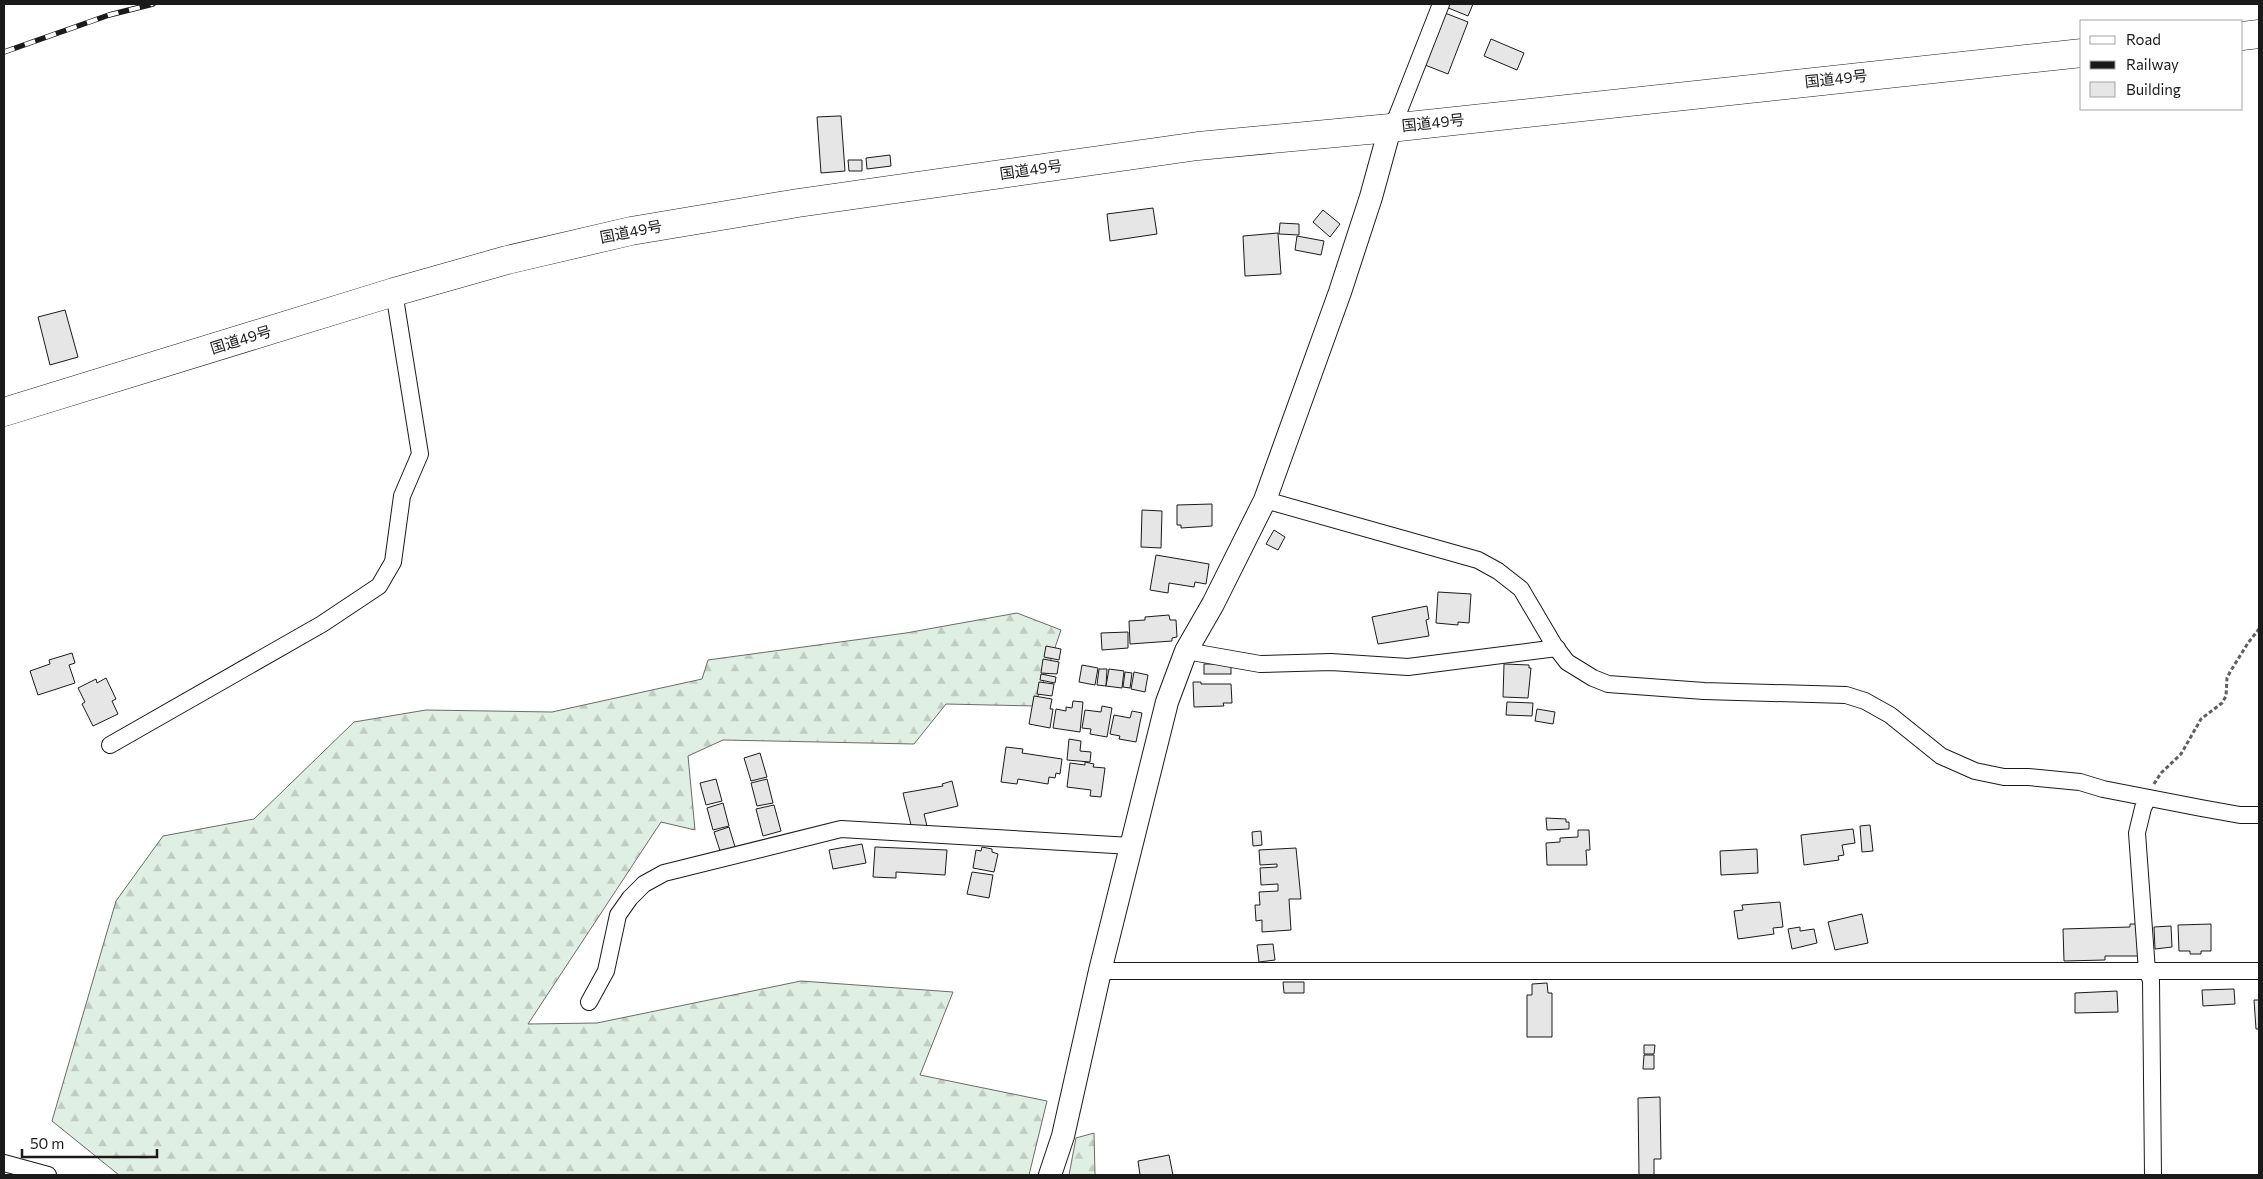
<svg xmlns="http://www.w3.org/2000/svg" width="2263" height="1179" font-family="Commissioner,'Noto Sans JP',sans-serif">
<defs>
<pattern id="forest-firs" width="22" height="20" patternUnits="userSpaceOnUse" patternTransform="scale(1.25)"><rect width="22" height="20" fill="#e0efe3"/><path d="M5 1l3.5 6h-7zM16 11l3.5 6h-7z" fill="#c0ccc2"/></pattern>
</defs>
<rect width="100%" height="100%" fill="#fff"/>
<g fill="url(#forest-firs)" stroke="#6a6a6a">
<polygon points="1017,613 1061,630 1035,706 946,704 914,744 723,740 688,756 695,830 661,822 528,1024 597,1023 801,981 953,992 920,1075 1047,1101 1029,1175 119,1175 52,1121 116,901 163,836 254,819 354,722 426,710 552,712 702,679 708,660 906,633"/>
<polygon points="1094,1133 1095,1175 1069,1175 1076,1138"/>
</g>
<g fill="#e6e6e6" stroke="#1a1a1a">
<polygon points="1447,4 1473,4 1468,16 1446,7"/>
<polygon points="1445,13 1468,22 1448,74 1425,65"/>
<polygon points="1491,39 1524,53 1517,70 1484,56"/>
<polygon points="838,116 841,116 845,171 821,173 817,117"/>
<polygon points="890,155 891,166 867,169 866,158"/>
<polygon points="848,160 862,160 862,171 849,171"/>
<polygon points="1153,208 1157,234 1110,241 1107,214"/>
<polygon points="1323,210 1340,224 1330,237 1313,222"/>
<polygon points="1280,223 1299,224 1299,235 1279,234"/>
<polygon points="1278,233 1281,274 1245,276 1243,236"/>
<polygon points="1297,236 1324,241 1321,255 1295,250"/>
<polygon points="65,310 78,357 50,365 38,317"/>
<polygon points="1212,504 1212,526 1181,528 1181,525 1177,525 1177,505"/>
<polygon points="1142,510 1162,511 1161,548 1141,547"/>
<polygon points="1274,530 1285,537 1278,550 1266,544"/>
<polygon points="1156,555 1209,564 1206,584 1195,582 1194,587 1169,583 1168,593 1150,590"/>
<polygon points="1438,592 1471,594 1469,623 1458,622 1458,625 1436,623"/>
<polygon points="1427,606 1429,619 1426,620 1429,636 1378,644 1372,617"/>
<polygon points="1169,615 1170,620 1176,620 1177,637 1172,638 1172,641 1130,644 1129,621 1145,620 1145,617"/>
<polygon points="1128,632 1128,648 1102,650 1101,633"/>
<polygon points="1046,646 1061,649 1059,660 1044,657"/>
<polygon points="72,653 75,663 69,665 75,683 38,695 30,671 50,664 49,660"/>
<polygon points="1043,659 1059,662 1057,674 1041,673"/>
<rect x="1204" y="664" width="27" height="10"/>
<polygon points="1504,664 1529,665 1529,668 1531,668 1528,698 1503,697"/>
<polygon points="1082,665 1098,668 1095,685 1079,682"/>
<polygon points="1099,669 1107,669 1106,686 1097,685"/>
<polygon points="1109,669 1124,671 1122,688 1106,686"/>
<polygon points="1125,672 1132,673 1130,688 1123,687"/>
<polygon points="1134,672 1148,675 1145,692 1131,689"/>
<polygon points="1041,674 1056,677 1055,683 1040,680"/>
<polygon points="106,678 116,699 112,701 118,714 93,726 82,704 85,702 78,688 96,679 97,683"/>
<polygon points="1039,682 1054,684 1052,696 1037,694"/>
<polygon points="1193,682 1201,682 1201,684 1231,684 1232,703 1223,703 1224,706 1194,707"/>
<polygon points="1034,696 1052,699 1050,709 1053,709 1050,728 1029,724"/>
<polygon points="1073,701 1083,702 1080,732 1053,728 1056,709 1066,711 1066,707 1072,708"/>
<polygon points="1507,702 1533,703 1532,716 1506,715"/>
<polygon points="1102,706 1112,708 1107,737 1090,734 1091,729 1082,728 1085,710 1101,712"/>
<polygon points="1537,709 1555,712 1553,724 1535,721"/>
<polygon points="1132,711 1142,713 1136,742 1119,739 1120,736 1110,734 1114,715 1130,718"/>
<polygon points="1069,739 1081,741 1080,751 1091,752 1090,762 1067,760"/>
<polygon points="1006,747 1023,749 1022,753 1062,759 1060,774 1056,773 1055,778 1049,777 1048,784 1018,779 1017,784 1001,782"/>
<polygon points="760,753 767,777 751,781 744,758"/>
<polygon points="1085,762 1094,764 1093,767 1105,768 1101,797 1090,796 1091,790 1067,787 1070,763 1085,765"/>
<polygon points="716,779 722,801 706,805 700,783"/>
<polygon points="767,779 773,803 757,806 751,783"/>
<polygon points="952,781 958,806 924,814 927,826 912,829 903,793 943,786 942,784"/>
<polygon points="723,803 729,826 713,830 707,808"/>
<polygon points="774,805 781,831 763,836 756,809"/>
<polygon points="1546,818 1566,819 1566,822 1569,822 1569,829 1547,830"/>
<polygon points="1870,825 1873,851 1862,852 1860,826"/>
<polygon points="729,827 736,850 721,854 714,832"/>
<polygon points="1853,829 1855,843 1842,845 1844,855 1838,856 1839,860 1804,865 1801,835"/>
<polygon points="1578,830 1589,830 1590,850 1586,850 1587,865 1547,865 1546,843 1560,842 1560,838 1578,837"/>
<polygon points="1261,831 1262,845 1253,846 1252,832"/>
<polygon points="862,844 866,863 833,869 829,850"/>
<polygon points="875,847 947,850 945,875 896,872 896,878 873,877"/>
<polygon points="982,847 992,849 992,852 998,854 994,872 973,868 976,850 981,851"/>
<polygon points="1296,848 1301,899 1289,899 1291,930 1262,932 1262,920 1256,921 1255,905 1260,905 1259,892 1278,891 1278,884 1261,885 1260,868 1277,867 1277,864 1260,865 1259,850"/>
<polygon points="1757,849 1758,873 1721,875 1720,851"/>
<polygon points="972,872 993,875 989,898 967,894"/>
<polygon points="1780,902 1783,927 1773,928 1774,934 1738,939 1734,911 1743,910 1742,905"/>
<polygon points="1862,914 1868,943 1835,950 1828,922"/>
<polygon points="2130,924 2138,924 2139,956 2105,956 2105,960 2064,961 2063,929 2130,927"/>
<polygon points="2211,924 2211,951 2201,951 2201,954 2190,954 2190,951 2179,951 2178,925"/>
<polygon points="2171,926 2172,947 2155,949 2154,927"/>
<polygon points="1800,927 1800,931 1814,929 1817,943 1792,949 1788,929"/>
<polygon points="1273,944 1275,960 1259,962 1257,945"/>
<polygon points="1283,982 1304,982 1304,993 1284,993"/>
<polygon points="1547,983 1548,993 1552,993 1552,1037 1527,1037 1527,995 1532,995 1532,984"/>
<polygon points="2234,989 2235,1004 2203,1006 2202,990"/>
<polygon points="2117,991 2118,1012 2075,1013 2075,993"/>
<polygon points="2254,1000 2259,1000 2259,1029 2256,1029"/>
<polygon points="1644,1045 1655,1045 1654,1054 1644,1054"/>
<polygon points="1644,1055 1654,1055 1654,1069 1643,1069"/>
<polygon points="1660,1097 1661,1159 1654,1159 1654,1175 1639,1175 1638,1098"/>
<polygon points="1169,1155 1173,1175 1140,1175 1138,1161"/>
</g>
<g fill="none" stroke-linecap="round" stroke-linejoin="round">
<defs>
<g id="street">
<polyline points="1390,128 1397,116 1441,4"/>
<polyline points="1265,500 1478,560 1498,571 1521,589 1554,645 1567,662 1593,678 1608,684 1704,691 1846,695 1865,701 1890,715 1941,756 1975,771 2004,777 2028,777 2080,782 2103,789 2201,808 2240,815 2259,815"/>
<polyline points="1186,651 1260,664 1331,662 1408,667 1557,648"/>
<polyline points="110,745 322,624 379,586 393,562 402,496 420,454 394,292"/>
<polyline points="2148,798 2143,808 2137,833 2147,971 2151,980 2153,1175"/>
<polyline points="1100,971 2259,971"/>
<polyline points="589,1002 606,971 618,915 630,898 644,884 664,873 841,829 1131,846"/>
<polyline points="4,1163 48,1175"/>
</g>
<polyline id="secondary" points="1050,1175 1063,1136 1100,971 1167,702 1186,651 1213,604 1265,500 1340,292 1371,197 1390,128"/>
<g id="highway">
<polyline points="2242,36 2259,34"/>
<polyline points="4,412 394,292 507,260 631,231 798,203 1198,146 1390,128 2082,53"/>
</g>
</defs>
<use href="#street" stroke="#1a1a1a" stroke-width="18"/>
<use href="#secondary" stroke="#1a1a1a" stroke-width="24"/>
<use href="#highway" stroke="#1a1a1a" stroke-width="29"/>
<polyline stroke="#5f5f5f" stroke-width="3" stroke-dasharray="4 2.5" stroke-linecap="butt" points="2154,784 2161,773 2181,754 2201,719 2222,703 2226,696 2227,678 2230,672 2248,643 2259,629"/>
<use href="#street" stroke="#fff" stroke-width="16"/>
<use href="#secondary" stroke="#fff" stroke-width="22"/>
<use href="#highway" stroke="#fff" stroke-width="28"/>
<defs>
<polyline id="rail" points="4,52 109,15 153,4"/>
</defs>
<use href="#rail" stroke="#1a1a1a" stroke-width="5.5"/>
<use href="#rail" stroke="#fff" stroke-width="4" stroke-dasharray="11" stroke-linecap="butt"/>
</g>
<g text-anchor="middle" stroke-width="4" stroke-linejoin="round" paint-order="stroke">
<g font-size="15" fill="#1a1a1a" stroke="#fff">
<text transform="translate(1836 79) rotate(-6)" y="5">国道49号</text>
<text transform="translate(1433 123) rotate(-6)" y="5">国道49号</text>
<text transform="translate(1031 170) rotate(-8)" y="5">国道49号</text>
<text transform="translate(631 232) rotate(-11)" y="5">国道49号</text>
<text transform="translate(241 340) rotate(-17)" y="5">国道49号</text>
</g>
</g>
<rect width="2263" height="1179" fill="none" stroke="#1a1a1a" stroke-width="10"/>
<rect x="2080" y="20" width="162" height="90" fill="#ffffff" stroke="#a3a3a3"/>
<rect x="2090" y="36" width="25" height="8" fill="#ffffff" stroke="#a3a3a3"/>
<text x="2126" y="45" font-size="15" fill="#1a1a1a">Road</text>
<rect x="2090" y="61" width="25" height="8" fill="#1a1a1a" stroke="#a3a3a3"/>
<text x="2126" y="70" font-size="15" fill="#1a1a1a">Railway</text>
<rect x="2090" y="82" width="25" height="15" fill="#e6e6e6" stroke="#a3a3a3"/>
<text x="2126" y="95" font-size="15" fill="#1a1a1a">Building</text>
<path d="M22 1149v8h135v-8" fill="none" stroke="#1a1a1a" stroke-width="2.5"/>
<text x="30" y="1149" font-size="15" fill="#1a1a1a" stroke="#ffffff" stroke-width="4" paint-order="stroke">50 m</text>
</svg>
